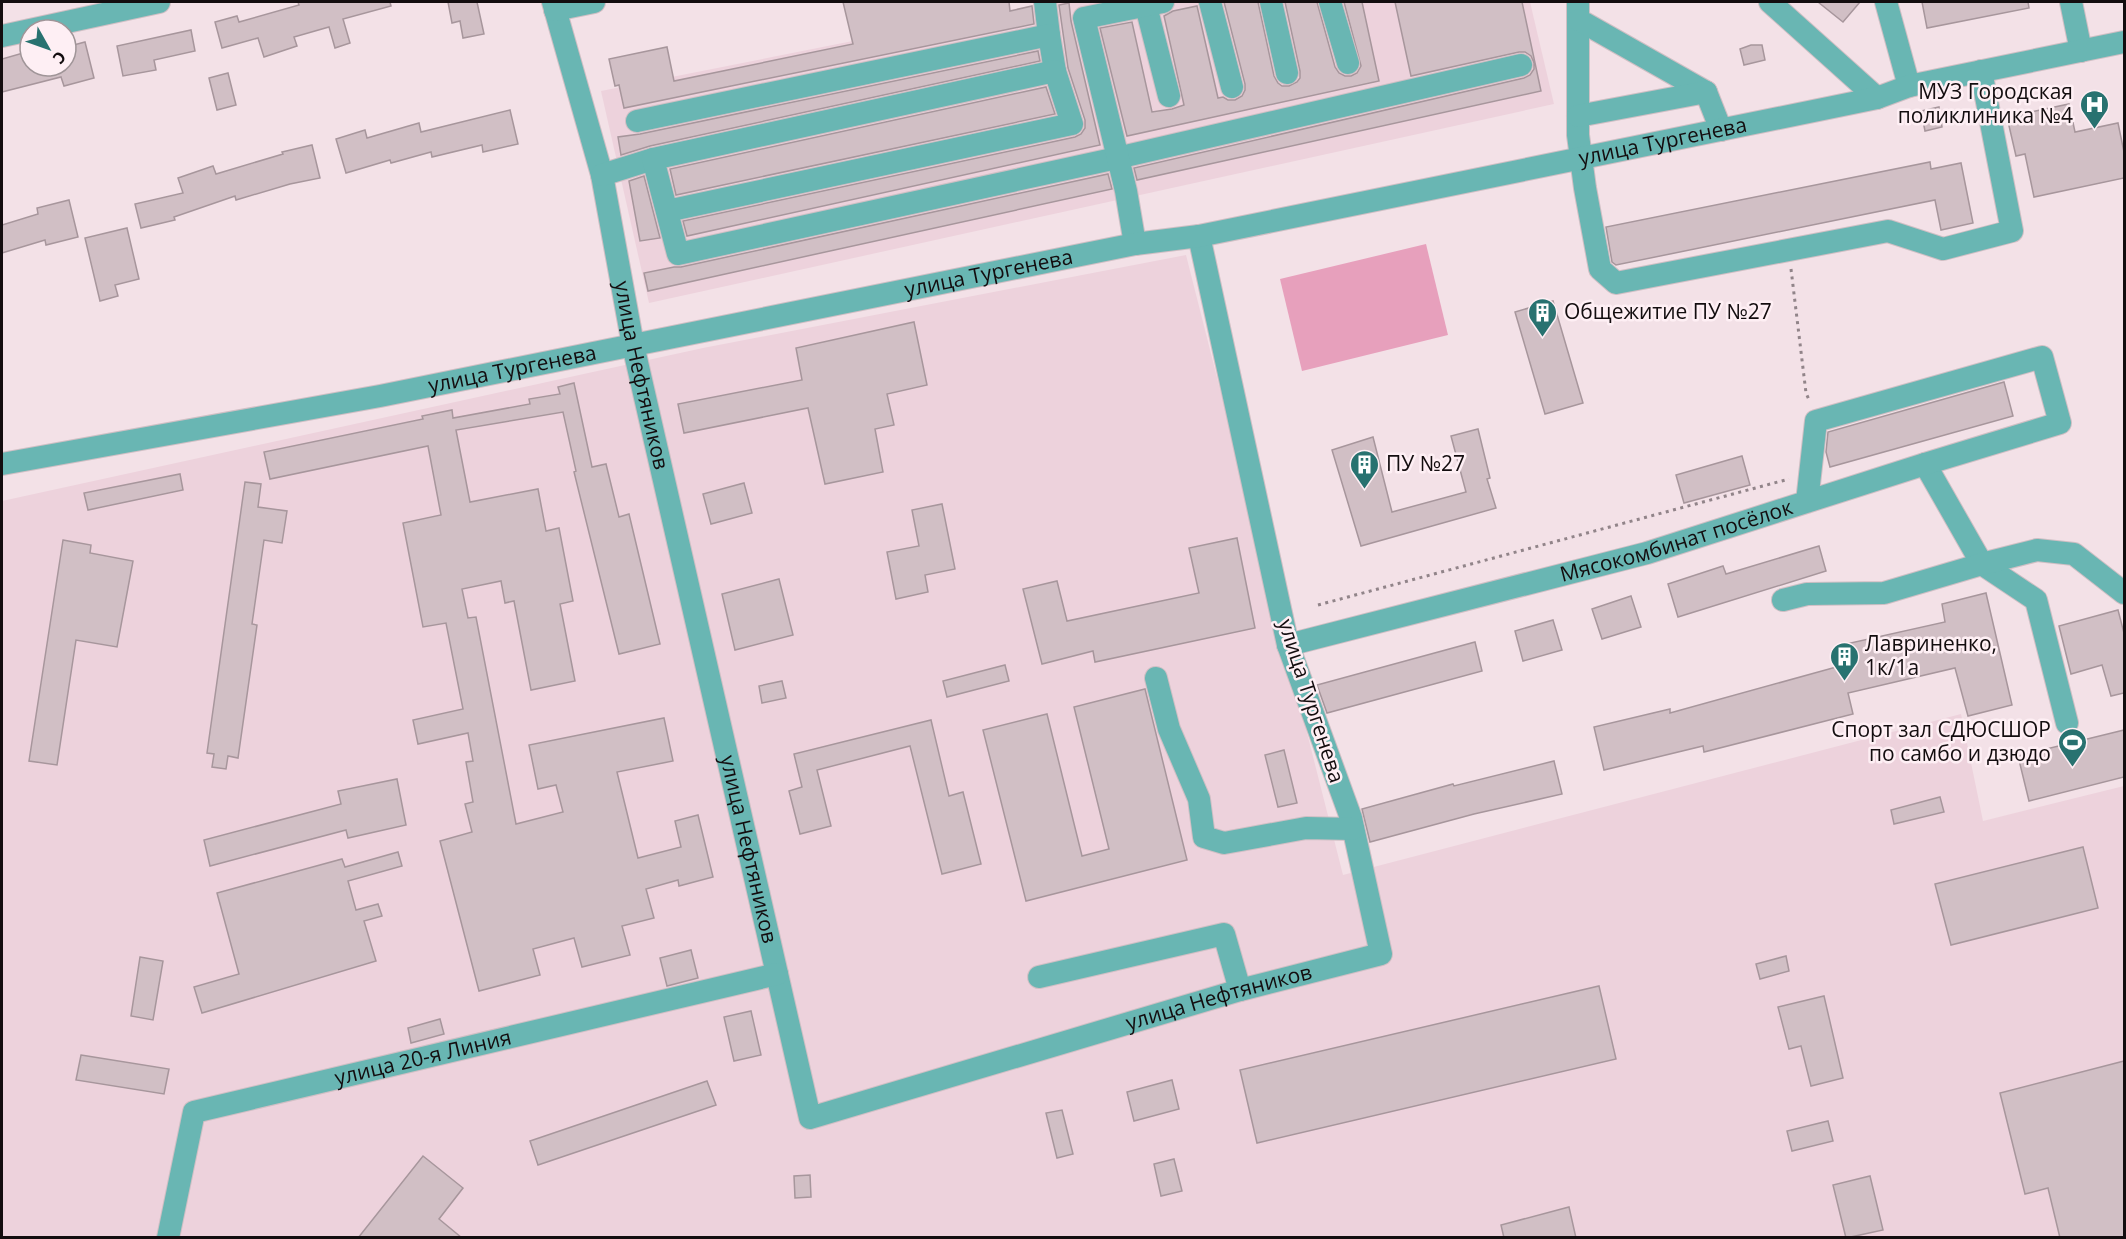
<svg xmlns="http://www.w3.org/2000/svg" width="2126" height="1239" font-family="'Open Sans',sans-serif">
<rect width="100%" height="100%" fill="#f3e1e7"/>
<g fill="#edd2dc">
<polygon points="1050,2 1530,2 1554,104 649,303 601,91"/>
<polygon points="1186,255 1343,875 1961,714 1983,821 2124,786 2124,1237 2,1237 2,501 703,348"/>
</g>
<polygon fill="#e7a0bc" points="1426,244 1448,335 1302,371 1280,279"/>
<g fill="#d1bfc5" stroke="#a7969c" stroke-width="1.5">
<polygon points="298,2 390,2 391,6 343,19 350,43 335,48 329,27 294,37 297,46 264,57 258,38 222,48 215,22 237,16 239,22 299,5"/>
<polygon points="448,2 477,2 484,34 463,38 460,21 452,23"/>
<polygon points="843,2 1009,2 1010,11 1032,6 1034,24 624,108 619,85 615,86 609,59 667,47 674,81 853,44"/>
<polygon points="1224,2 1258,2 1274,76 1278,83 1282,86 1289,86 1297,82 1300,78 1300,71 1285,2 1317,2 1335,67 1339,73 1345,76 1351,76 1357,73 1361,66 1344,2 1362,2 1379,81 1127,136 1100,28 1132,22 1152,112 1172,109 1184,105 1164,16 1173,11 1197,6 1218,98 1223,97 1228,100 1235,100 1242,96 1245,90 1245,84"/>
<polygon points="1395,2 1522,2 1541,91 1137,180 1134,168 1524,78 1530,75 1534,69 1534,63 1531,56 1525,52 1519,52 1411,76"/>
<polygon points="1818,2 1860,2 1843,22"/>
<polygon points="1922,2 2028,2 2029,8 1927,28"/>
<polygon points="1069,3 1071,21 1100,145 687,236 683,221 1075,137 1081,134 1085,128 1085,120 1068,68 1059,5"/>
<polygon points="191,30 195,51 154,60 156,70 123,76 117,46"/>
<polygon points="85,42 94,78 64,86 61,77 2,92 2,59 30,51 30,66 66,66 66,47"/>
<polygon points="1751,45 1762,45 1765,60 1744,65 1740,49"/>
<polygon points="1038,51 1040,61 650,146 621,155 618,137 640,134"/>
<polygon points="228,73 236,105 217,110 209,78"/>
<polygon points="1046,87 1055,114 676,195 670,169"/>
<polygon points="2069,104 2075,132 2118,123 2124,152 2124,178 2034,197 2025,154 2016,156 2007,117"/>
<polygon points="1939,107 1942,127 1925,131 1921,111"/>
<polygon points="510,110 518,144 483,152 482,145 432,157 431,152 391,163 390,160 346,173 336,139 365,130 367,138 419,123 421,132"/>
<polygon points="312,145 320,178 290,184 236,200 235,196 174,217 175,220 141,228 135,204 183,193 178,178 213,166 216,174 283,154 282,152"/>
<polygon points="1930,162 1931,169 1961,163 1973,223 1941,230 1935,200 1616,265 1612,262 1606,227"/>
<polygon points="1108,174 1112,189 648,291 644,273 674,267 681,267"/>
<polygon points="644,176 660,238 640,241 629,181"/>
<polygon points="69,200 78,237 46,245 45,240 2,253 2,225 38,214 37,208"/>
<polygon points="127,228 139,279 115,285 118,296 100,301 85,238"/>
<polygon points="1553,301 1583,403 1545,414 1515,312"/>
<polygon points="914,322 927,385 887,394 894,425 875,429 883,472 825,484 808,408 684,433 678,404 802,380 796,348"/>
<polygon points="2004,382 2013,416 1830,467 1826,452 1828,432"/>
<polygon points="574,383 592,467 606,464 619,517 629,514 660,644 619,654 574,472 576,471 563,412 456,430 470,502 538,489 546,531 559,528 573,601 560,604 575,681 531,690 514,601 505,603 501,581 462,589 468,618 476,617 516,824 563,812 556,785 538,789 529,745 664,718 673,761 617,772 638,858 681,847 675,821 698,815 713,877 679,886 678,880 646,889 654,918 622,926 630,955 582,967 574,938 533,949 540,975 479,991 440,841 472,832 465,804 473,802 466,762 473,761 468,733 418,744 413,720 463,709 446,623 423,627 403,523 441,515 428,446 270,479 264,452 423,419 422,416 452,410 453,418 530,404 529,399 560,394 558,387"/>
<polygon points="1478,429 1490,478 1487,479 1496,508 1361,546 1332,450 1373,437 1392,512 1466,492 1451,436"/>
<polygon points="1742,456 1750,485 1684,503 1676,475"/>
<polygon points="180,474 183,490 88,510 84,493"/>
<polygon points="245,482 261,484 258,507 287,511 282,543 264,540 252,624 257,625 238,758 228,756 226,769 212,767 214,754 207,753"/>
<polygon points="744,483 752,513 711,524 703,494"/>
<polygon points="942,504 955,569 925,575 928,592 896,599 887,552 919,546 912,510"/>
<polygon points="1237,538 1255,628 1095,662 1093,651 1042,664 1023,589 1057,581 1067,621 1199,593 1189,548"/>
<polygon points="63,540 91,545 90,553 133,561 117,647 76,640 57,765 29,761"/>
<polygon points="1819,546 1826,571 1678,617 1668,584 1723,566 1726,574"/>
<polygon points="779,579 793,635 735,650 722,594"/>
<polygon points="1986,593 2012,705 1968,716 1955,668 1848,693 1853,714 1704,752 1703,746 1604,770 1594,727 1670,709 1670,713 1840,666 1837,646 1945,622 1942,604"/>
<polygon points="1631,596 1641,627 1602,639 1592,609"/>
<polygon points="2118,610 2124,633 2124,693 2111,696 2102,665 2071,674 2059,626"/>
<polygon points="1553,620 1562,650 1523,661 1515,631"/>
<polygon points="1475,642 1482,671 1327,713 1317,685"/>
<polygon points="1005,665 1009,681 947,697 943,681"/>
<polygon points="782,681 786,698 762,703 759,686"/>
<polygon points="1145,689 1187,860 1026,901 983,730 1047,714 1082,856 1109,849 1074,707"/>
<polygon points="931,720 949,796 963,792 981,864 942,874 910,746 817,770 831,826 800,834 789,791 802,787 794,754"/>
<polygon points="2124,730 2124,777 2029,801 2018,756"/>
<polygon points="1284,750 1297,803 1278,807 1265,755"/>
<polygon points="1554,761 1562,794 1474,814 1370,842 1362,809 1453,784 1454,786"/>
<polygon points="397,779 406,825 348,838 346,830 210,866 204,840 341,804 338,791"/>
<polygon points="1940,797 1944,812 1894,824 1891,810"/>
<polygon points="2083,847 2098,908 1951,945 1935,884"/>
<polygon points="398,852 402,866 348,881 356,910 378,904 382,916 364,921 376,961 202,1013 194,987 239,974 217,893 342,859 345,867"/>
<polygon points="691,950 698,978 667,986 660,958"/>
<polygon points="1786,956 1789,971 1760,979 1756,964"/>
<polygon points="140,957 163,961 153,1020 131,1016"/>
<polygon points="1599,986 1616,1059 1257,1143 1240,1070"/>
<polygon points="1824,996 1843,1078 1811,1086 1801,1046 1789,1049 1778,1007"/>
<polygon points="751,1011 761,1055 734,1061 724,1017"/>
<polygon points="440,1019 444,1034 411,1043 408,1028"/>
<polygon points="81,1055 169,1069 164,1094 76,1080"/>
<polygon points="2124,1061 2124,1238 2060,1238 2048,1188 2025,1194 2000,1093"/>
<polygon points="1172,1080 1179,1109 1134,1121 1127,1092"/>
<polygon points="707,1081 716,1105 538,1165 530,1141"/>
<polygon points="1062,1110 1073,1154 1057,1158 1046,1113"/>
<polygon points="1828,1121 1833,1141 1792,1151 1787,1131"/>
<polygon points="423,1156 463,1188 439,1219 462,1238 358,1238"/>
<polygon points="1174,1159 1182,1191 1161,1196 1154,1164"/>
<polygon points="810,1175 811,1197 795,1198 794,1176"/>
<polygon points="1870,1176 1883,1230 1846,1238 1833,1185"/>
<polygon points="1569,1207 1576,1238 1504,1238 1501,1225"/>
</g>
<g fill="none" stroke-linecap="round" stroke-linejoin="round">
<defs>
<g id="minor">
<path id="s1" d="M553,2L602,175L633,345L810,1118L1240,990L1381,954L1351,818L1288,645L1199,236"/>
<polyline points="1045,2 1049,35"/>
<polyline points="1210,2 1232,87"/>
<polyline points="1271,2 1287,73"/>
<polyline points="1330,2 1348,63"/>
<polyline points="1578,2 1578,135 1585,188 1600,269 1616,283 1888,231 1943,249 2012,231 1981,71"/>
<polyline points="1770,2 1877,98"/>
<polyline points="1886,2 1909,86"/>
<polyline points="2071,2 2081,51"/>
<polyline points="1146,6 1169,96"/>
<polyline points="555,10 594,2"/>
<polyline points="1579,20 1706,92"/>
<polyline points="2,36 159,2"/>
<polyline points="1578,116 1706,92 1721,130"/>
<polyline points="637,121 1049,35 1055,71"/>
<polyline points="602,175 653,159"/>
<polyline points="667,211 1072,124 1055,71 653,159 678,254 1117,158 1521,65"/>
<polyline points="1135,244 1126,191 1084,18 1163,2"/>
<path id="s2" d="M2,464L380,396L1135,244L1199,236L1877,98L1909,86L2124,42"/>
<polyline points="1925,464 1982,564 2036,600 2067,723"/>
<polyline points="1783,600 1807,594 1884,593 1982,564 2037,550 2074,554 2124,593"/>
<path id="s3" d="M1288,645L1647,553L1925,464L2060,423L2042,357L1816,421L1807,502"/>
<polyline points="1156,678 1169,729 1199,799 1204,837 1224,843 1306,828 1353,829"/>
<polyline points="1039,977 1224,934 1240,990"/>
<path id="s4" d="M168,1238L194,1112L777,974"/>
</g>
</defs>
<use href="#minor" stroke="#cfbfc4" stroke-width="24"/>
<g stroke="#918489" stroke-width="3" stroke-dasharray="3 4.5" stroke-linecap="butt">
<polyline points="1791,269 1806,393 1810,402"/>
<polyline points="1318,605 1789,479"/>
</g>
<use href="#minor" stroke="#69b6b3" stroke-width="22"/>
</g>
<defs>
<symbol id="hospital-pin" viewBox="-11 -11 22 30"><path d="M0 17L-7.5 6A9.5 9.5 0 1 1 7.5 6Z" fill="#287270" stroke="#feeff4"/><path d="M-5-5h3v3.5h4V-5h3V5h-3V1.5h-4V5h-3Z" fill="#fff"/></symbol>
<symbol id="building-pin" viewBox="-11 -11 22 30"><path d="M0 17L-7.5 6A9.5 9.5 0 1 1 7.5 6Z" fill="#287270" stroke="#feeff4"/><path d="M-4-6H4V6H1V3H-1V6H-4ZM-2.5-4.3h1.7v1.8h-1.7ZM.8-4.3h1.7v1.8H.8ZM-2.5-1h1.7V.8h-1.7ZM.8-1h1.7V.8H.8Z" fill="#fff"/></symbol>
<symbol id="stadium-pin" viewBox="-11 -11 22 30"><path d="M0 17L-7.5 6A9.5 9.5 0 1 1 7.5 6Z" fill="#287270" stroke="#feeff4"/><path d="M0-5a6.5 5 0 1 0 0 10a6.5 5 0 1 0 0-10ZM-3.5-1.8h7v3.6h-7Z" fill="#fff"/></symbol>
</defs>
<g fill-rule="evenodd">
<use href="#hospital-pin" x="2078" y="88" width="33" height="45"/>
<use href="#building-pin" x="1526" y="296" width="33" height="45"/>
<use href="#building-pin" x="1348" y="448" width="33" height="45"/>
<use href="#building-pin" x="1828" y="640" width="33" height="45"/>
<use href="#stadium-pin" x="2056" y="726" width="33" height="45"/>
</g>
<g text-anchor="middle" stroke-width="5" stroke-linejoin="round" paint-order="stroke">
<g font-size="21" fill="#130d0f" stroke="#feeff4" text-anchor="start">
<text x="2073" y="99" text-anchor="end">МУЗ Городская<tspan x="2073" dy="24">поликлиника №4</tspan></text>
<text x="1564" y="319">Общежитие ПУ №27</text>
<text x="1386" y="471">ПУ №27</text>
<text x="1865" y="651">Лавриненко,<tspan x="1865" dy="24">1к/1а</tspan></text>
<text x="2051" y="737" text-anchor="end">Спорт зал СДЮСШОР<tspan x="2051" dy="24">по самбо и дзюдо</tspan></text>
</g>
<g font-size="21" fill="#130d0f" stroke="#feeff4">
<text dy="7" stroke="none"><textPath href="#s2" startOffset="1692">улица Тургенева</textPath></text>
<text dy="7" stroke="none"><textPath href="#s2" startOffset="1005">улица Тургенева</textPath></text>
<text dy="7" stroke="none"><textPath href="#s2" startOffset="519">улица Тургенева</textPath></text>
<text dy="7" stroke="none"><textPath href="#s1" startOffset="384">улица Нефтяников</textPath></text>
<text dy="7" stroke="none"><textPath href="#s3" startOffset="402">Мясокомбинат посёлок</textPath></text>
<text transform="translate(1311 701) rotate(72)" y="7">улица Тургенева</text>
<text dy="7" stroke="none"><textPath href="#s1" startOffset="870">улица Нефтяников</textPath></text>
<text dy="7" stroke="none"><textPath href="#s1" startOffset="1572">улица Нефтяников</textPath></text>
<text dy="7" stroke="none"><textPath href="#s4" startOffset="364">улица 20-я Линия</textPath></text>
</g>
</g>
<rect width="2126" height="1239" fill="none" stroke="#130d0f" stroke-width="6"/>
<g transform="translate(48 48) rotate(130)"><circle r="28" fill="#feeff4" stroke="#a09598" stroke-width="1.5"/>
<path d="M0-4.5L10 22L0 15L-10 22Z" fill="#287270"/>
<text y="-9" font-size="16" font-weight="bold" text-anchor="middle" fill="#130d0f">С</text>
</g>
</svg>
